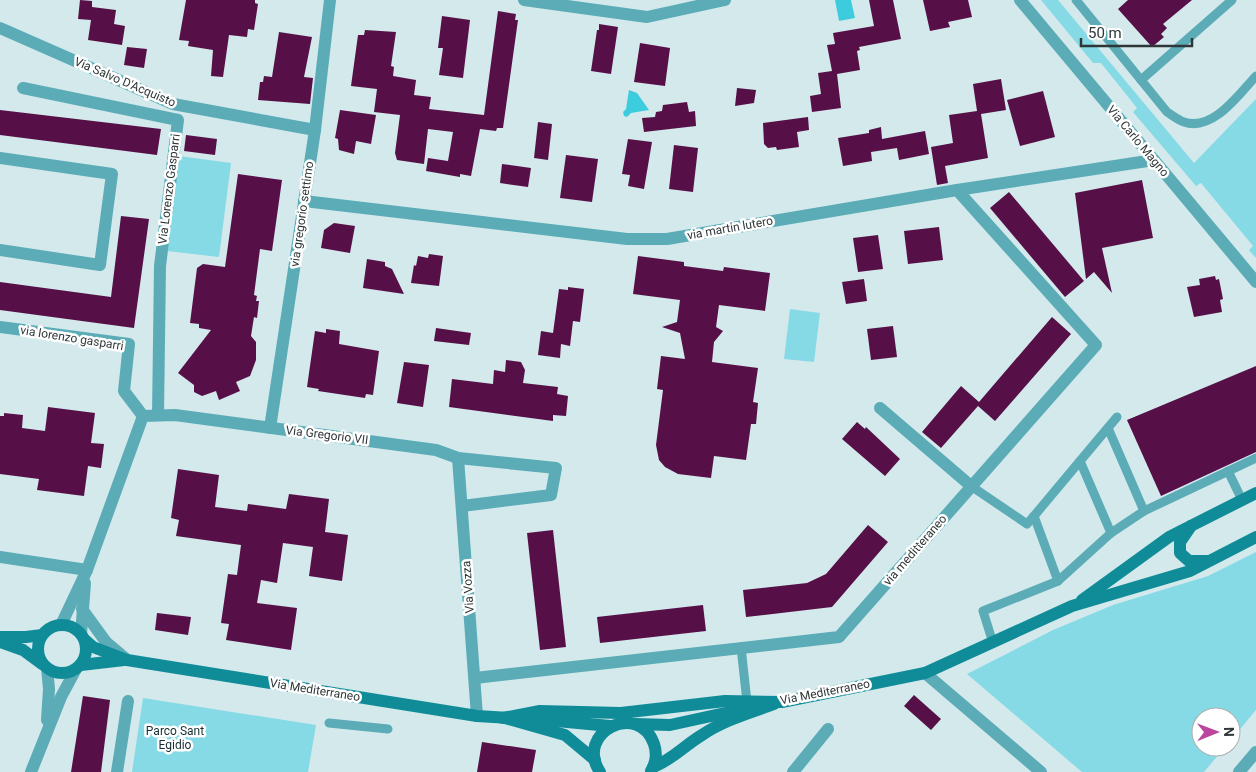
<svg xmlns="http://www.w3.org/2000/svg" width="1256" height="772" font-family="Roboto,sans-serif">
<rect width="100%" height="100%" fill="#d3e9ec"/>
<g fill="#86dae6">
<polygon points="1041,0 1058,0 1194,163 1256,99 1256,258 1249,250 1253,246 1201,183 1196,186 1133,112 1137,108 1101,63 1093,63"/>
<polygon points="179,156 231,163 219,257 167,251"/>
<polygon points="790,309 820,313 814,362 784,359"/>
<polygon points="1256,552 1256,710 1231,740 1231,717 1201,717 1201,747 1225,747 1204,772 1082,772 967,674 1053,630 1113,605 1208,576"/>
<polygon points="143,698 316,725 308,772 132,772"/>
</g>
<g fill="#3dccde">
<polygon points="835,0 851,0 855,18 839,21"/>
<polygon points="629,90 637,93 649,110 631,113 627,117 624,116 623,112 626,109"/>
</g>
<g fill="#561047">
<polygon points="80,0 92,1 92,7 116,10 114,24 125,26 122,45 88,40 91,20 78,19"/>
<polygon points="186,0 255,0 255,3 258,4 254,30 248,29 247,37 229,35 223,77 211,76 213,50 188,46 189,41 179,40"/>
<polygon points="869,0 893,0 901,39 859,47 860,50 857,51 860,70 837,74 841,108 812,112 810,96 821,94 818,73 832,71 827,45 835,44 833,33 874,26"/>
<polygon points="923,0 968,0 972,17 948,22 950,27 930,31"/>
<polygon points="1128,0 1192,0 1163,24 1167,28 1161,34 1164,37 1152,47 1118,9"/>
<polygon points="498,11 516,14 515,20 518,20 503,128 497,128 496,131 480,129 471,176 460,174 460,177 426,171 428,158 448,161 453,132 428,129 424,164 397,160 395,153 400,115 374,112 377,89 351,86 358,35 364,35 365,30 396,32 391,66 394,67 393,76 416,80 414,95 431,97 429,109 484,115"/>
<polygon points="442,16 470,20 463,78 439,75 443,48 438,48"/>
<polygon points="599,24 618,27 611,74 591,71 597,30 599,30"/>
<polygon points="279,32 312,37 304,77 313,78 310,104 258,100 260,82 263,82 264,76 272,77"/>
<polygon points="640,43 670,48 665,86 634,82"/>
<polygon points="127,47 147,49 144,68 124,65"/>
<polygon points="1001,79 1006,110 981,114 988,158 945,166 948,183 937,185 931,147 953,143 949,115 977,111 973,84"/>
<polygon points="737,88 756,90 754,103 735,106"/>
<polygon points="1043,91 1055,137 1020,146 1007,100"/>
<polygon points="687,102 689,112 695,111 696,126 644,132 642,118 655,117 656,112 662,111 663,105"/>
<polygon points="0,110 161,129 157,155 0,135"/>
<polygon points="340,110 376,115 371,144 356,141 354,154 339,150 338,139 335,138"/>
<polygon points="808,117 809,130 797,132 799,147 777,150 776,147 768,148 764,144 763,123"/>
<polygon points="538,122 552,124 548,160 534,158"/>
<polygon points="881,127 882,139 925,131 929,154 899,160 897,148 871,152 872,161 843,166 838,138 869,133 869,130"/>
<polygon points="186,135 217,139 215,155 184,151"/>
<polygon points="628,139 652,142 644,189 628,186 630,175 622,174"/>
<polygon points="674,145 698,148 693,192 669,189"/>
<polygon points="566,155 598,159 592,202 560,198"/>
<polygon points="502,164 531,168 528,187 500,183"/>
<polygon points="238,174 282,180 272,251 260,249 254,295 257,296 256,301 259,301 257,318 254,317 251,336 256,342 256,360 250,376 236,382 240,391 219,400 216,391 202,396 194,392 194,385 178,373 211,330 199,328 199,324 190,323 197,268 203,264 225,267"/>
<polygon points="1142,180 1153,238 1102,248 1112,293 1094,272 1086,279 1075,193"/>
<polygon points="1009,192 1084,281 1065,297 990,208"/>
<polygon points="121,216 149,219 134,328 0,310 0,282 111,297"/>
<polygon points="334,223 355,226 350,253 321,248 324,230"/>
<polygon points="939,227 943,260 908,264 904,231"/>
<polygon points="878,235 883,269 858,272 853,238"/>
<polygon points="429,254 443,256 439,286 411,283 414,265 416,266 418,256 428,258"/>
<polygon points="638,256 684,262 684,266 723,271 724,267 770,273 765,311 719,305 716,327 723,331 714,342 712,362 758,368 753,402 758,403 756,424 751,424 746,460 714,456 711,478 678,474 665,467 659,460 656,445 663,390 657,389 661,356 685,359 680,333 662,327 677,322 680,300 633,294"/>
<polygon points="367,259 385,262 385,266 392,269 404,294 363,288"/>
<polygon points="1215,276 1216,280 1219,279 1223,299 1220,300 1222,312 1194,317 1187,287 1200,285 1199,279"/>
<polygon points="864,279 867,301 846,304 842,282"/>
<polygon points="568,287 584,289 580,322 573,321 570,346 561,344 560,358 538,355 541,331 553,333 559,289 568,290"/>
<polygon points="1052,317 1071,334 995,421 978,406 941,448 922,432 961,386 979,402"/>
<polygon points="893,326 897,357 871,360 867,329"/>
<polygon points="436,328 471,333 469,345 434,341"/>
<polygon points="326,329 340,331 339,344 379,351 373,395 366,394 365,398 318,391 319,389 307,387 315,331 326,333"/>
<polygon points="506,360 521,362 525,370 523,383 558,387 557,394 568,396 566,416 553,415 553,421 449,407 452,379 493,384 494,370 505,372"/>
<polygon points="404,362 429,365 423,407 397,403"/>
<polygon points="1256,366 1256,452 1161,496 1127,420"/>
<polygon points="48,407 95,413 91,443 104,444 101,468 88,466 84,496 37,490 39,479 0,474 0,416 4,416 4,413 23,415 22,428 45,431"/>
<polygon points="857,422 865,429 866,427 900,459 885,476 842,439"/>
<polygon points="178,469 219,475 215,507 247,511 248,504 286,509 289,494 329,499 325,532 348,535 342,581 309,576 313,547 283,543 277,583 261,580 257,603 297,608 291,650 226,640 229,624 221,623 228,574 237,575 241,545 176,536 179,520 171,518"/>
<polygon points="868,525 888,542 832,607 746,617 743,590 807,583 826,574"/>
<polygon points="553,530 566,647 540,650 527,533"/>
<polygon points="703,605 706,631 600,643 597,617"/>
<polygon points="157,613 191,617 188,635 155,630"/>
<polygon points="914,695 941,719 931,730 904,706"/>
<polygon points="83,696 110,700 101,772 71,772"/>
<polygon points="482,742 536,750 532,772 477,772"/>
</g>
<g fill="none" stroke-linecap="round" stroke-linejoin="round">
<g stroke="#5bacb7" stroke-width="9">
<path d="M1076,0L1167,112C1172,115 1178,120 1184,122C1213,132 1239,94 1256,76"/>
<polyline points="1141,80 1232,0"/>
<polyline points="1108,428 1144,511 1256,458"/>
<polyline points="1228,471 1242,500"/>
<polyline points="971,486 1027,524 1034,516"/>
<polyline points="1111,533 1080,461 1117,417"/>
<polyline points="1058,581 1034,516 1080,461"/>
<polyline points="993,643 983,611 1058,581 1111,533 1144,511"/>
<polyline points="741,647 747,702"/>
<polyline points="329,723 388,729"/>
</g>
<g stroke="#5bacb7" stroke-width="12">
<polyline points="524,0 647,17 725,0"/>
<polyline points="1020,0 1256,282"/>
<polyline points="0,28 173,104 315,130"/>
<polyline points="23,88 178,120 160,266 158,415"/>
<polyline points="0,158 112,174 100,265 0,250"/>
<polyline points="304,201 627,239 667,239 957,190 1154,160"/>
<polyline points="0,327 129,344 124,391 143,416"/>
<polyline points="880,408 971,486"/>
<polyline points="270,428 315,130 330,0"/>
<polyline points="458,458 477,716"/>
<polyline points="0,557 87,570"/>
<polyline points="82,609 106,642 125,658"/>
<polyline points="61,625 87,570 143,416 175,415 436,450 458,458 556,468 551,495 462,506"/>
<polyline points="81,634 85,583"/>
<polyline points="925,673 1041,772"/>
<polyline points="475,678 839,637 1096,345 957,190"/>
<polyline points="47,720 49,689 47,668"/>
<polyline points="31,772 61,697 76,669"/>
<polyline points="117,772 128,701"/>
<polyline points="793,772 828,729"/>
<polyline points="1239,772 1256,752"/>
</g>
<g stroke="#108c99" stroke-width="12">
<polyline points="1191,526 1180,542 1180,553 1189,561 1207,561"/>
<polyline points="1082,600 1169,537 1256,493"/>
<circle cx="62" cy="649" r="24"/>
<polyline points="0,637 26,637 42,635"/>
<polyline points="85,640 93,647 127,660 477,716 510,718"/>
<polyline points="0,642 23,650 42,664"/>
<polyline points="81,665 124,660"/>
<polyline points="503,718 540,711 621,713 725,701 782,702 925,673 1072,606 1190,571 1256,537"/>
<polyline points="505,718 565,735 595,760"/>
<polyline points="535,719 610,726"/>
<polyline points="635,724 670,725 748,708"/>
<path d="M653,767C672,760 685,745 702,735C724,720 750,713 774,704"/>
<path d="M600,772C574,733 638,700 654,744C657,753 656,763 651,771"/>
</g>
</g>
<g text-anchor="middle" stroke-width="5" stroke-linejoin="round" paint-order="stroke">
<g font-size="12" fill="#2e3637" stroke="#fff">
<text transform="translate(125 82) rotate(23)" y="4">Via Salvo D'Acquisto</text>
<text transform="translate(1138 141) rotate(50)" y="4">Via Carlo Magno</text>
<text transform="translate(169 189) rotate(-83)" y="4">Via Lorenzo Gasparri</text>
<text transform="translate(302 214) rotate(-82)" y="4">via gregorio settimo</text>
<text transform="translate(730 228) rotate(-10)" y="4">via martin lutero</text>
<text transform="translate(72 338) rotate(9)" y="4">via lorenzo gasparri</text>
<text transform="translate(327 435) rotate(7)" y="4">Via Gregorio VII</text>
<text transform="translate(915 550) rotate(-49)" y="4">via meditteraneo</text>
<text transform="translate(468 587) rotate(-94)" y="4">Via Vozza</text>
<text transform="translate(315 690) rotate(9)" y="4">Via Mediterraneo</text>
<text transform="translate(825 692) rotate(-11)" y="4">Via Mediterraneo</text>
</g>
<g font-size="12" fill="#162e31" stroke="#fff">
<text x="175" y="735">Parco Sant<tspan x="175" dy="14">Egidio</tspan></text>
</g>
</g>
<g transform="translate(1216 732) rotate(89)"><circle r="24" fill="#ffffff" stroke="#abafaf"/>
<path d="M0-4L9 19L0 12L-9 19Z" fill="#bb469e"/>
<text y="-8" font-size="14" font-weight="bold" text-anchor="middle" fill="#2e3637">N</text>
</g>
<path d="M1081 38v8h111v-8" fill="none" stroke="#2e3637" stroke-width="2.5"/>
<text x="1088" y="38" font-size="15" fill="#2e3637" stroke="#ffffff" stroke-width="4" paint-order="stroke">50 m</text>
</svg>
